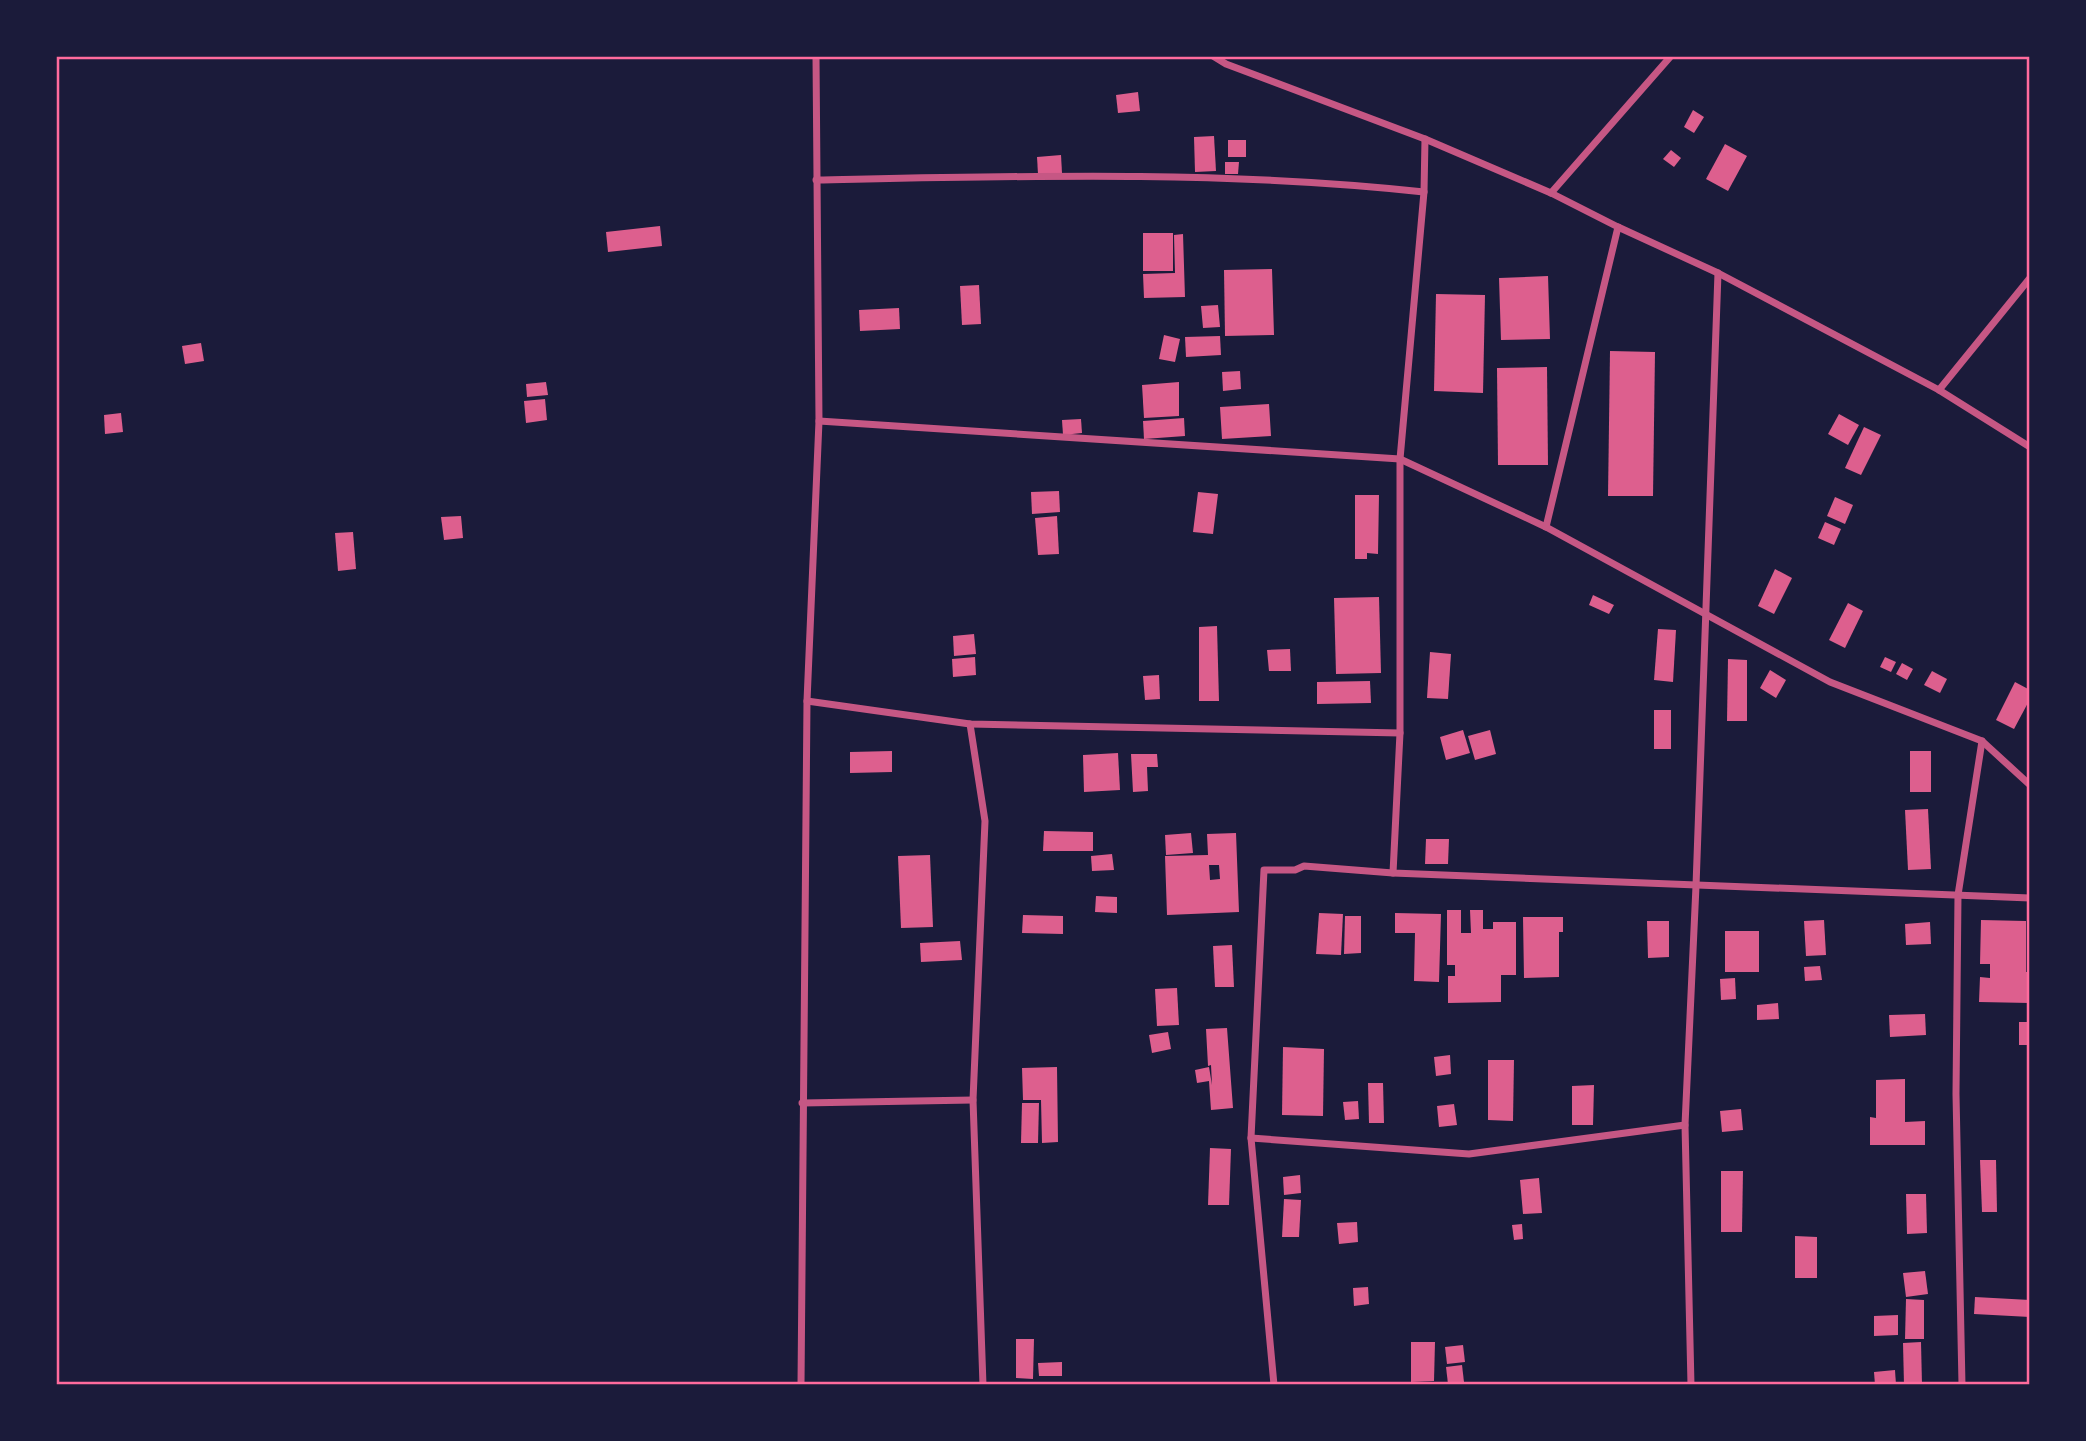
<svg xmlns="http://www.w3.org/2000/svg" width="2086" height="1441" font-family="'Public Sans',sans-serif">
<rect width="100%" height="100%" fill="#1b1b3a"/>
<g fill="#dd5f8e" fill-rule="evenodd">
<polygon points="1138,92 1140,111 1118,113 1116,95"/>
<polygon points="1693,110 1704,117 1694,133 1684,127"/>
<polygon points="1214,136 1216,171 1195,172 1194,137"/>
<rect x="1228" y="140" width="18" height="17"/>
<polygon points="1725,144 1747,156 1728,191 1706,179"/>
<polygon points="1671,150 1681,158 1674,167 1663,159"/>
<polygon points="1061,155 1062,173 1038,174 1037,157"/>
<polygon points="1225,162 1239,162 1238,174 1225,174"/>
<polygon points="660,226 662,246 608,252 606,232"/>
<rect x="1143" y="233" width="30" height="38"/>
<polygon points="1183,234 1185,297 1144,298 1143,274 1175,273 1174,235"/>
<polygon points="1272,269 1274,335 1225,336 1224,270"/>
<polygon points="1548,276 1550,339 1501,340 1499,278"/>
<polygon points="979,285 981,324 962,325 960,286"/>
<polygon points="1436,294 1485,295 1483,393 1434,391"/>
<polygon points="1218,305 1220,327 1203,328 1201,306"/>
<polygon points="899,308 900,329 860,331 859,310"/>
<polygon points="1164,335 1180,339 1175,362 1159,359"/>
<polygon points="1220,336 1221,355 1186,357 1185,337"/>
<polygon points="201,343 204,361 185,364 182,346"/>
<polygon points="1610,351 1655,352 1653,496 1608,496"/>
<polygon points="1547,367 1548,465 1498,465 1497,368"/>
<polygon points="1240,371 1241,389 1223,391 1222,372"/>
<polygon points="546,382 548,395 527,397 526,384"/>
<polygon points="1179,382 1179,416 1144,418 1142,385"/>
<polygon points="545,399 547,420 526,423 524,401"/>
<polygon points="1269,404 1271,436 1222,439 1220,407"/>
<polygon points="121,413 123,432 105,434 104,415"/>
<polygon points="1839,414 1859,425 1848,445 1828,434"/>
<polygon points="1184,418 1185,436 1144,439 1143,421"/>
<polygon points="1081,419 1082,433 1063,435 1062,420"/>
<polygon points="1864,427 1881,435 1861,475 1845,468"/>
<polygon points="1059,491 1060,512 1032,514 1031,492"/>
<polygon points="1198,492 1218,494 1213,534 1193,532"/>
<polygon points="1355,495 1379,495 1378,554 1367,553 1367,559 1355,559"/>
<polygon points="1835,497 1853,505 1845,524 1827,516"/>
<polygon points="461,516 463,538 444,540 441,517"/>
<polygon points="1057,516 1059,554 1038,555 1035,518"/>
<polygon points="1825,522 1841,529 1834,545 1818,538"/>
<polygon points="353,532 356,569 338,571 335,533"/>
<polygon points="1775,569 1792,578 1774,614 1758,606"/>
<polygon points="1593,595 1614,605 1609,614 1589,605"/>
<polygon points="1379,597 1381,673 1336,674 1334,598"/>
<polygon points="1848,603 1863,611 1845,648 1829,640"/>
<polygon points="1217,626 1219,701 1199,701 1199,627"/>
<polygon points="1658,629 1676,630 1673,682 1654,680"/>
<polygon points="974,634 976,654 954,656 953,636"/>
<polygon points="1290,649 1291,671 1269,671 1267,650"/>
<polygon points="1430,652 1451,654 1448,699 1427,698"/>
<polygon points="975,657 976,675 953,677 952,659"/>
<polygon points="1885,657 1896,662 1891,672 1880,667"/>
<polygon points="1728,659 1747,660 1747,721 1727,721"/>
<polygon points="1902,663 1913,669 1907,680 1896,674"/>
<polygon points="1770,670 1786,680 1776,698 1760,688"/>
<polygon points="1932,671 1947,679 1940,693 1924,685"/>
<polygon points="1159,675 1160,699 1145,700 1143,676"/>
<polygon points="1370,681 1371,703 1317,704 1317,682"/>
<polygon points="2015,682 2030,690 2030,699 2014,729 1996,720"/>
<rect x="1654" y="710" width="17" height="39"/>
<polygon points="1463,730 1470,753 1446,760 1440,737"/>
<polygon points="1490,730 1496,754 1475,760 1468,736"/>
<polygon points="892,751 892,772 850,773 850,752"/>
<rect x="1910" y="751" width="21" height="41"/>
<polygon points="1118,753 1120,790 1084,792 1083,755"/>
<polygon points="1131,754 1157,754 1158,767 1147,767 1148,791 1133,792"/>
<polygon points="1928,809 1931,869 1908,870 1905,810"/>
<polygon points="1044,831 1093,832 1093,851 1043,851"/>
<polygon points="1191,833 1193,853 1166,855 1165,835"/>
<path d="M1236,833L1239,912L1167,915L1165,856L1208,855L1207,834ZM1209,865H1219L1220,879L1210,880Z"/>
<polygon points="1426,839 1449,839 1448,864 1425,864"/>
<polygon points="1112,854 1114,870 1092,871 1091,856"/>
<polygon points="930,855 933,927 901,928 898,856"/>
<polygon points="1096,896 1117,897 1117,913 1095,912"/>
<polygon points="1447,910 1461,910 1461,933 1471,933 1470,910 1483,910 1483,929 1493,929 1493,922 1516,922 1516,975 1501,975 1501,1002 1448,1003 1448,976 1455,976 1455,965 1447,965"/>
<polygon points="1319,913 1343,914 1341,955 1316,954"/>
<polygon points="1395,913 1441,914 1439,982 1414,981 1415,933 1395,933"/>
<polygon points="1023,915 1063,916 1063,934 1022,933"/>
<polygon points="1345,916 1361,916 1361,953 1344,954"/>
<polygon points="1523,917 1563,917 1563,932 1559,932 1559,977 1524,978"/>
<polygon points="1824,920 1826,955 1806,956 1804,921"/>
<polygon points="1981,920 2026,921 2026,972 2030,972 2030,1003 1979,1002 1980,977 1990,978 1990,964 1980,964"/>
<polygon points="1647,921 1669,921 1669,957 1648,958"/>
<polygon points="1930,922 1931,944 1906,945 1905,924"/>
<rect x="1725" y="931" width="34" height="41"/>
<polygon points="960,941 962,960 921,962 920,943"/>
<polygon points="1232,945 1234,987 1215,987 1213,946"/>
<polygon points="1820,966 1822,980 1805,981 1804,967"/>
<polygon points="1735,978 1736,999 1721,1000 1720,979"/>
<polygon points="1177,988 1179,1025 1157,1026 1155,989"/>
<polygon points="1778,1003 1779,1019 1757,1020 1757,1005"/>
<polygon points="1925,1014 1926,1035 1890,1037 1889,1015"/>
<rect x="2019" y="1022" width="11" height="23"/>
<polygon points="1227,1028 1233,1108 1211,1110 1209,1081 1197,1083 1195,1070 1209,1067 1212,1085 1211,1065 1208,1066 1206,1029"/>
<polygon points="1168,1032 1171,1049 1152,1053 1149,1035"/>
<polygon points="1283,1047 1324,1049 1323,1116 1282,1115"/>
<polygon points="1450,1055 1451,1074 1436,1076 1434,1057"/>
<polygon points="1488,1060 1514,1060 1513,1121 1488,1120"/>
<polygon points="1057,1067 1058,1142 1042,1143 1041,1100 1023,1100 1022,1068"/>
<polygon points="1905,1079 1905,1122 1925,1121 1925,1145 1870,1145 1870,1117 1876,1118 1876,1080"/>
<polygon points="1368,1083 1383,1083 1384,1123 1369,1123"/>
<polygon points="1594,1085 1593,1125 1572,1125 1572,1086"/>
<polygon points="1358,1101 1359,1119 1345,1120 1343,1102"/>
<polygon points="1022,1103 1039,1103 1038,1143 1021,1143"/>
<polygon points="1454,1104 1457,1125 1439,1127 1437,1106"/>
<polygon points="1741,1109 1743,1130 1722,1132 1720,1111"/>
<polygon points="1210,1148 1231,1149 1229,1205 1208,1205"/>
<polygon points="1980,1160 1996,1160 1997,1212 1982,1212"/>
<polygon points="1721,1171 1743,1171 1742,1232 1721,1232"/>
<polygon points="1300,1175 1301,1193 1284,1195 1283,1177"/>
<polygon points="1539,1178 1542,1213 1523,1214 1520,1180"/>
<polygon points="1906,1194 1926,1194 1927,1233 1907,1234"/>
<polygon points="1284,1199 1301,1200 1299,1237 1282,1237"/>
<polygon points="1357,1222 1358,1242 1339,1244 1337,1223"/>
<polygon points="1522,1224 1523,1239 1514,1240 1512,1225"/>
<polygon points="1795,1236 1817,1237 1817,1278 1795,1278"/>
<polygon points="1925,1271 1928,1294 1906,1297 1903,1273"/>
<polygon points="1368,1287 1369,1304 1354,1306 1353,1288"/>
<polygon points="1975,1297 2030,1300 2030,1317 1974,1314"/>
<polygon points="1906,1299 1924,1300 1924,1339 1905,1339"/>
<polygon points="1898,1315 1898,1335 1874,1336 1874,1316"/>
<polygon points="1016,1339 1034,1339 1033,1379 1016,1378"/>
<polygon points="1411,1342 1435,1342 1434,1381 1411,1382"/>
<polygon points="1921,1342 1922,1385 1904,1385 1903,1343"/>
<polygon points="1463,1345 1465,1362 1447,1364 1445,1347"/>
<polygon points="1062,1362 1062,1376 1039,1376 1038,1363"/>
<polygon points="1462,1365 1464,1382 1448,1384 1446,1367"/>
<polygon points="1895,1370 1896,1385 1875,1385 1874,1372"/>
</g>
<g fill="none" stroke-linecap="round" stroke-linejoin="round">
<g stroke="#c65784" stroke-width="7">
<polyline points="1213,56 1226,64 1425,139 1551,193 1618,227 1718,273 1939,390 2030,447"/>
<path d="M816,180C1018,176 1223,170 1424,192"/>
<polyline points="1551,193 1671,56"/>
<polyline points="1939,390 2030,278"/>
<polyline points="819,421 1400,459 1546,527 1830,682 1982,741 2030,785"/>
<polyline points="1546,527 1618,227"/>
<polyline points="807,701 970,724 1400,733"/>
<polyline points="970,724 985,821 973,1100 983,1385"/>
<polyline points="1393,873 1400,733 1400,459 1424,192 1425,139"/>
<polyline points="802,1103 973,1100"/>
<polyline points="1251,1138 1469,1154 1685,1125"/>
<polyline points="801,1385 807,701 819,421 816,56"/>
<polyline points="1274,1385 1251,1138 1264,870 1295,870 1304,866 1393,873 2030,898"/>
<polyline points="1691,1385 1685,1125 1696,886 1718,273"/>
<polyline points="1962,1385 1956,1094 1958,895 1982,741"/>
</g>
</g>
<rect width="2086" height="1441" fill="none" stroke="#1b1b3a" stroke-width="116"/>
<rect x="58" y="58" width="1970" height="1325" fill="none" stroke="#ff6b9d" stroke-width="2.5"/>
</svg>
